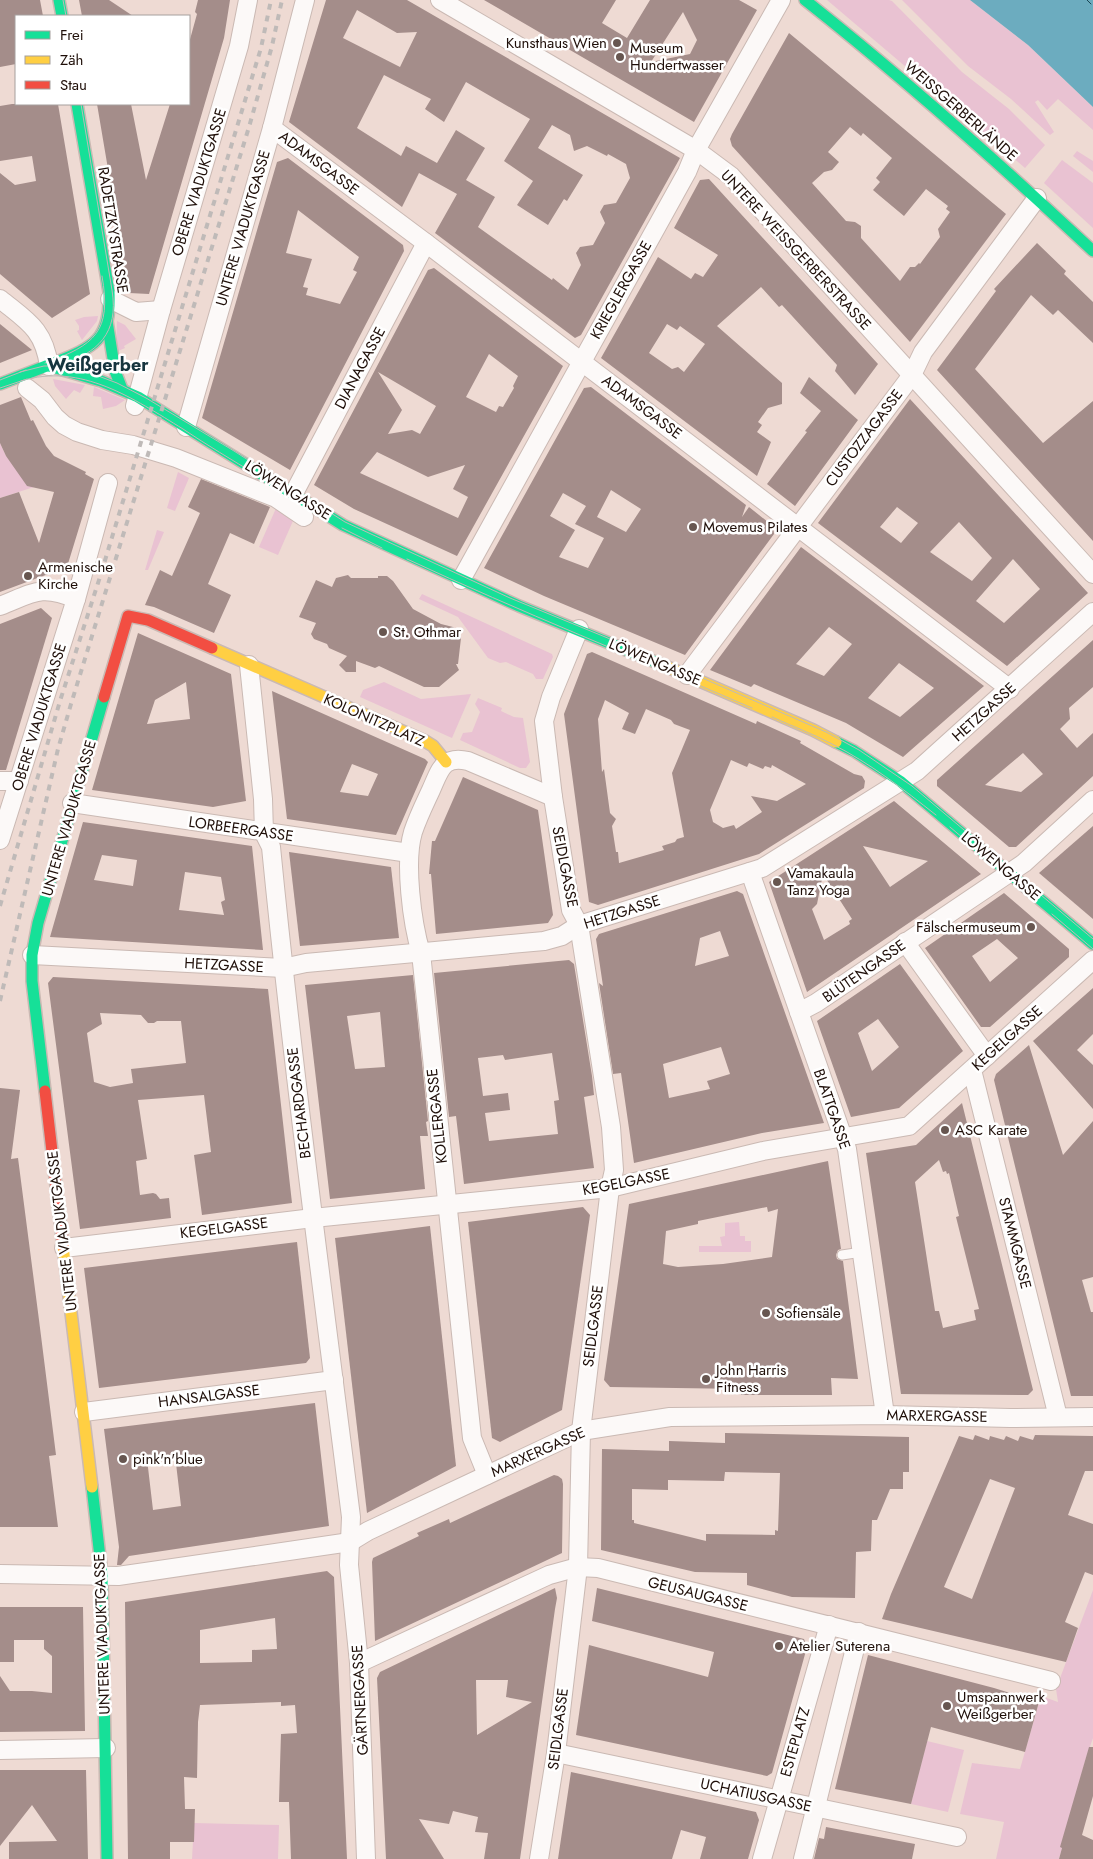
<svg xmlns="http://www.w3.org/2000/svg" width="1093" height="1859" font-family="Jost,sans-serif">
<rect width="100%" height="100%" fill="#eedad3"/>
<g fill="#e9c2d2">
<polygon points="827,0 889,0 892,1 962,72 1009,109 1045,145 1025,168"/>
<polygon points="902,0 970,0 1028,45 1093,107 1093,130 1058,99 1047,110 1038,100 1035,102 1054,132 1050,135 1011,99 968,66"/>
<polygon points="1077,151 1093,161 1093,172 1073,156"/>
<polygon points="1062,160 1093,183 1093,228 1044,183"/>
<polygon points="98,316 97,321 82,340 77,331 79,330 79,326 75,320 84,317"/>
<polygon points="117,321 125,325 136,339 124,346 125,348 116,352"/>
<polygon points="53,379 85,385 80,393 74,390 66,399 55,386"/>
<polygon points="94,387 125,400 116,406 103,409 101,397 93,396"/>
<polygon points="0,443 6,456 34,487 0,498"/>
<polygon points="178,472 189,478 175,511 167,508"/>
<polygon points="277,506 296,514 278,555 259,547"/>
<polygon points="157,530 164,532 148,570 145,570"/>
<polygon points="422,594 552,654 553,657 543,679 536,679 533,674 506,662 500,663 488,658 458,617 419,599"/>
<polygon points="384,682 421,699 471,694 452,738 360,697 363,690"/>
<polygon points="478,698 502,708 501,711 514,717 523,718 530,762 526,768 520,768 460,740 463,733 472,732 480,712 475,704"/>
<polygon points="739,1222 740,1236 745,1236 745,1241 751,1241 751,1252 699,1252 699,1246 722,1246 720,1237 725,1236 725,1223"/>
<polygon points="1093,1590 1093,1738 1086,1758 1059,1859 996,1859 1004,1822 960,1814 972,1763 1020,1769 1041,1696 1058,1702 1056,1689"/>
<polygon points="927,1741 964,1750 948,1812 911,1804"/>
<polygon points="194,1823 279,1825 278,1859 192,1859"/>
</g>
<polygon fill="#6cacbf" points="970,0 1093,0 1093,107 1028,45"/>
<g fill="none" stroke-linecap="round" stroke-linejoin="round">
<polyline stroke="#1b4653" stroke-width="1" stroke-dasharray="6 5" stroke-linecap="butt" points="1087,0 1093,6"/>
</g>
<g fill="#a48d8a" fill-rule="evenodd">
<polygon points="0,0 40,0 43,16 16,16 16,64 0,67"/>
<polygon points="79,0 109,0 133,16 82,16"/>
<polygon points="198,0 230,0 224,38 149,294 129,293 97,104 131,104 146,180 170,104 189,104 189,43 197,14 195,12"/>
<path d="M326,0H407L680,158L581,335L575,338L435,233L457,194L419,173L402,207L289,122ZM357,10L397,33L417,32L400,67L343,38ZM384,75L431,99L425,109L444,122L466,82L530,119L504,161L533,181L517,205L548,225L564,199L567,201L583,175L538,148L552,125L570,135L574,151L587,146L607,156L608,154L626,164L630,178L616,203L604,205L600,212L605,223L593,245L580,247L576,253L581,265L568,290L553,278L552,280L478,227L495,197L466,180L485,148L456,130L437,163L406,146L401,156L357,128Z"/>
<path d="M484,0H616L602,23L627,38L650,0H739L757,10L694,122ZM683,12L697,40L690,54L651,62Z"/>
<path d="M789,33L1006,214L910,342L732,146L730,139L732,134ZM850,127L861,136L863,133L892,158L876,178L880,182L873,190L880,196L904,216L926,189L948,206L946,209L950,212L938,229L940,237L920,264L919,263L915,267H910L900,281L861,238V226L855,222L846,221L812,183L824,172L832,170L839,162L828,152Z"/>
<polygon points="12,104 58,104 90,294 52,318 0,274 0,173 15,185 36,181 32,156 0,161 0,106"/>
<path d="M288,158L403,245L404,251L290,470L202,418L277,162ZM298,210L359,257L353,270L357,272L340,304L306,295L308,288L303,287L312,259L286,253Z"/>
<path d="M709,179L878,364L855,395L835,371L837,365L782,305L779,307L761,287L717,326L782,383V404L768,408L758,422L762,425L757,432L771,442L757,476L601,358L658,257L691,279L695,273L703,277L718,255L674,228L700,180ZM667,324L677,330L680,326L705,344L684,372L678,367L672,369L649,353Z"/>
<polygon points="1037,243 1066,271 1064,274 1093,302 1093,343 1058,310 1053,315 1031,295 975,369 1043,443 1093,401 1093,541 937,370 996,291 994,289"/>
<path d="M434,268L563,366L457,556L354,509L314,485L428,270ZM489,354L518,376L513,386L514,388L503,407L499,406L496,412L466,397ZM378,372L436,406L420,434L412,430L388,434L402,410ZM377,452L428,477L465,465L453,489L468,497L458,518L360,473Z"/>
<polygon points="0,324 32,350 0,363"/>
<polygon points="809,377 858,420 795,506 767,484 807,432 805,431 821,411 800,393"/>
<path d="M591,387L746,505L742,517L749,507L773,526L774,534L685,655L544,596L484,568L584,388ZM611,490L641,509L626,532L597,517ZM563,493L586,506L575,524L604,538L588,568L559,557L575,530L550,516Z"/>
<polygon points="21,397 31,421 33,420 46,446 54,456 86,472 85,474 94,479 67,567 0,592 0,498 19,492 39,543 54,492 27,486 6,456 0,443 0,405"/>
<path d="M910,399L1088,593L1007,666L818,523ZM897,507L918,523L901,543L880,527ZM959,522L992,558L972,581L930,552ZM1013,559L1040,589L1004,623L976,601Z"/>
<polygon points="201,479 270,507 254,544 230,533 208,584 231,595 214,633 154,607 145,605 160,570 172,576 200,513 188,507"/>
<path d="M801,547L984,686L903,757L846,723L754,684L751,687L710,670ZM829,627L852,644L824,676L796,664ZM899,663L934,688L900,717L868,698Z"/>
<polygon points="348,575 351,578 378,578 378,576 387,576 393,581 413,609 441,624 453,627 461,638 458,664 456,664 459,670 439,687 424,687 379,666 375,668 356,661 356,672 346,672 339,665 347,656 329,648 327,644 314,639 311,634 316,623 299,617 316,580 332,587 336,578"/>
<polygon points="41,608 52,618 6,770 0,770 0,624"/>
<path d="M138,633L231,674L246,801L213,807L92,790ZM186,682L190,719L147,724L155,700Z"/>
<path d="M1093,640V687L1069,708L1070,719L1060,729L1077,748L1093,733V776L1016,847H1009L937,786V780ZM1023,753L1043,774L1021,792L985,785Z"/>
<path d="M592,652L756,724L757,721L801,741L800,743L854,774L862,776L865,781L864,788L759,854L598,905L589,902L564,714L587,654ZM605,700L629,713L622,729L635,734L646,709L671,720L674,724L690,730L672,773L684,837L677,839L675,842L662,846L664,850L619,863L618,852H616L612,826L616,819L610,813L604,769L602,772L598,719ZM731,760L747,767L749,763L763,769L765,766L771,768L772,765L806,784L777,801L751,796L762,812L736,829L734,825L723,828L713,822L710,810Z"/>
<path d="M272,691L425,759L428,762L396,835L287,819ZM352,764L378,774L368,796L340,792Z"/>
<polygon points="463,777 538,810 553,915 548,923 436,934 431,874 429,874 432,841 435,841"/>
<path d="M894,801L981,874L807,992L769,882ZM863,846L928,861L890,887ZM823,874L852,919L849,921L850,924L824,940L812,909L817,904Z"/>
<path d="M83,822L252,846L263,950L50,937ZM102,855L137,860L133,886L94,880ZM185,872L221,877L225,900L221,902L224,915L179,910Z"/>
<polygon points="1093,826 1093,919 1039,873"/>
<polygon points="289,852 391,867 399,938 300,946"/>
<path d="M737,891L743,894L824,1123L762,1133L634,1163L621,1073L613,1074L599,983L603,986L596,939L599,934ZM720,931L729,956L695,966L700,938ZM721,1047L730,1074L707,1081L710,1089L669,1098L663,1064Z"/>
<path d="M1004,893L1069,949V957L990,1027H981L925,948ZM997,939L1018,958L990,982L972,956Z"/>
<path d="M569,960L574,964L592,1076L594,1095L584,1097L594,1168L464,1184L456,1116L449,1117L434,973ZM552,1053L559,1100L554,1101L558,1134L489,1141L485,1113L510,1110L508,1093L483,1096L478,1058L503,1055L505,1060Z"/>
<path d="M900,964L963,1051L899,1108L851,1117L817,1021ZM878,1019L899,1047L872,1071L858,1033Z"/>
<path d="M413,975L428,1121L426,1122L428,1136H420L425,1189L330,1199L305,985ZM380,1012L385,1067L355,1069L347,1016Z"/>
<path d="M53,977L268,989L292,1203L202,1215L194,1155L211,1152L204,1095L138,1100L147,1159L136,1161L140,1195L153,1193L156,1194L160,1199L169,1198L171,1218L80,1229L48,983ZM100,1013L141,1015L148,1023H154L157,1021H181L186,1063L131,1069L133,1083L110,1087L94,1082L87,1033L102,1024Z"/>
<polygon points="1093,988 1093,1034 1077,1050 1093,1065 1093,1109 1033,1041"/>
<polygon points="1029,1045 1063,1155 1093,1121 1093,1277 1082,1280 1091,1312 1093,1312 1093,1396 1071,1396 994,1080 996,1074"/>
<polygon points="0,1088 20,1090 11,1159 18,1158 39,1320 56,1455 49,1456 58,1527 0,1527"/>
<path d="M962,1103L1033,1390L1028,1395L901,1394L866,1153L916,1145ZM939,1160L943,1172L946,1171L947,1174L949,1173L959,1216L956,1217L979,1309L974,1310L976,1320L943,1328L939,1311H935L915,1182Z"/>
<path d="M828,1161L841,1249L838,1250L836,1255L837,1259L843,1261L858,1379L831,1378L832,1395H741L742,1389L610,1387L604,1380L629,1204ZM767,1207L768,1212L778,1209L772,1257L723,1264L678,1267L663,1264L666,1231L698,1224V1221Z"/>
<polygon points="583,1207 590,1215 562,1410 500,1442 492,1438 468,1222"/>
<polygon points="430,1226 456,1466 367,1513 335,1238"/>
<polygon points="297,1242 310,1358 306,1363 99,1388 84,1268"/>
<path d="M315,1403L329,1526L129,1556L121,1565H117L119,1547L104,1429ZM175,1455L181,1506L153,1510L147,1459Z"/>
<path d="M725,1433L909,1437V1472H903V1489H890L877,1520H872L871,1551L856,1552L855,1598L792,1597L747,1585V1573L695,1572L601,1550L602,1449L669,1451V1441L725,1443ZM725,1472L780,1473L778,1531L775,1530V1535L706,1534V1541L634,1523V1520H632V1489L668,1490V1480L724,1481Z"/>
<path d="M975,1435L989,1440L990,1436L1004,1440L1006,1436L1018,1441L1020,1436L1033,1440L1035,1435L1093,1436V1471H1085L1068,1515L1093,1524V1575L1085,1572L1065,1622L1078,1628L1066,1662L882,1619L891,1594L959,1436L973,1440ZM990,1479L1015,1488L972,1599L944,1587Z"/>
<polygon points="554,1475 558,1476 562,1479 563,1484 562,1553 375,1641 372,1562 373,1558 419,1536 417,1533 449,1519 450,1523"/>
<path d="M327,1571L334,1577L347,1859H291L289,1802H279L280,1766L281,1734L297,1733L295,1705L281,1706V1702L200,1705L198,1722L197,1778L184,1777L185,1809H195L194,1842H170V1859H128L125,1602ZM275,1618L277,1649L252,1650V1662L200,1663V1630Z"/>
<path d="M555,1588L557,1598L555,1609L520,1859H484L488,1833L475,1832L478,1817L453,1811L449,1824L419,1819L444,1859H386L377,1678L380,1672ZM476,1680H508L506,1697L532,1702L477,1735Z"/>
<polygon points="597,1588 804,1639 807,1647 772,1773 767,1776 576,1735 589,1645 708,1677 714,1652 592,1621"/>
<polygon points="0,1607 83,1607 85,1731 0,1732 0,1676 10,1691 32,1691 52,1693 52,1656 44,1649 44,1640 14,1640 14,1662 0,1662"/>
<polygon points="868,1655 994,1688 1039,1702 1025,1752 931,1727 911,1804 835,1789"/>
<polygon points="1089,1747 1093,1747 1093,1796 1082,1835 1093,1840 1093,1859 1059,1859 1062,1848 1060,1847"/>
<polygon points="0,1770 86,1770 88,1859 9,1859 9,1842 57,1841 32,1805 0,1846"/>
<polygon points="571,1772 756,1812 759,1820 748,1859 700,1859 706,1837 681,1830 672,1859 558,1859"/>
<polygon points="826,1827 915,1844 912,1859 814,1859 819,1838 824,1839"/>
</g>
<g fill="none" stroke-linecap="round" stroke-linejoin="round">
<defs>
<polyline id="lane" points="842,1255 862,1252"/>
<g id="street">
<polyline points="440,0 696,150 731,176 1093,574"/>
<polyline points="272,128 426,243 1010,689"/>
<path d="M0,299C27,321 44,329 49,366"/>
<polyline points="110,299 136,312 161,310"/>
<polyline points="27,388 42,400 55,417 64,425 77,432 102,440 133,445 176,458 276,498 304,517"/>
<polyline points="135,406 161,310 239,46 248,0"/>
<polyline points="186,427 272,128 305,0"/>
<polyline points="294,493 426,243"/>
<polyline points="461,580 687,172 696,150 781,0"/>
<path d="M0,606C33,593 41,584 76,599"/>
<path d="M249,665L263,799L264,833L271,847C293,1071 323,1294 351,1517L349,1565L359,1663L366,1859"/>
<polyline points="687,675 912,375 923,352 1037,198"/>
<polyline points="0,781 19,781"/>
<polyline points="72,803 409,853"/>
<polyline points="0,840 76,599 108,483"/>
<polyline points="750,872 847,1149 885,1415"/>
<polyline points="905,942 987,1056"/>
<polyline points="32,955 283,968 306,963 544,941 562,936 579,925 762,868 917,771 1093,612"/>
<polyline points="799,1012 816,1003 1024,863 1093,800"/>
<polyline points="972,1070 1058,1417"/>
<polyline points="64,1248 313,1218 610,1188 763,1151 909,1126 1093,960"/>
<polyline points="84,1412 334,1380"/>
<path d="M487,1475L472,1438L421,953C412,923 404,862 413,832C418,817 425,803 431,790C440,770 443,755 468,761L553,797"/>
<polyline points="0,1574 118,1576 350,1542 368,1531 581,1431 670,1417 885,1415 1010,1418 1093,1417"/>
<polyline points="359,1663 549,1575 578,1567 598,1568 1051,1681"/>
<polyline points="0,1750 106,1748"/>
<polyline points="556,1753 957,1837"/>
<polyline points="539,1859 556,1753 578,1567 581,1431 610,1188 614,1170 611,1127 579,925 571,910 553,797 544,721 551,697 579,629"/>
<polyline points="762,1859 829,1625"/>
<polyline points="803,1859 859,1632"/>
</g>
<g id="fast">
<polyline points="59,0 62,16"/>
<path d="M805,0C905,79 1000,164 1093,251"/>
<polyline points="107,321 115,371 122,389"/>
<polyline points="49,366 101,381 138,397 343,525 519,606 665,666"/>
<path d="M0,384C18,377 36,370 54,363C94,347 111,340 109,292L77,104"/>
<polyline points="836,742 854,751 900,781 1093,944"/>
<polyline points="45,1091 32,981 32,955 38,923 104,697"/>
<polyline points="92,1487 102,1575 107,1859"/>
</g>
<g id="slow">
<polyline points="212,648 425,741 433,746 446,762"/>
<polyline points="665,666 813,730 836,742"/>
<polyline points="63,1246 92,1487"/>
</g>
<g id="jam">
<polyline points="104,697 128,616 148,620 212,648"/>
<polyline points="45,1091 63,1246"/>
</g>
</defs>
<use href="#lane" stroke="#cab9b3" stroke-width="11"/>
<use href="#street" stroke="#cab9b3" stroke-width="20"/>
<use href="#fast" stroke="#cab9b3" stroke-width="14"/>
<use href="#slow" stroke="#cab9b3" stroke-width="14"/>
<use href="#jam" stroke="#cab9b3" stroke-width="14"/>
<use href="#lane" stroke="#fcf9f8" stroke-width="9"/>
<use href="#street" stroke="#fcf9f8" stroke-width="18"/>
<use href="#fast" stroke="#16e098" stroke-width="11"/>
<use href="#slow" stroke="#ffcf43" stroke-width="11"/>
<use href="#jam" stroke="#f24e42" stroke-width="11"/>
<g stroke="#bfbab8" stroke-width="1">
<polyline points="63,0 66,16"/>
<path d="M45,363C95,345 112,332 102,276"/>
<path d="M60,366C98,352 119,334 112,290L81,104"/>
<polyline points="20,372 44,366 58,366 93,374 117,383 146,398 234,451 345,522 510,598 654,657 826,732 859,750 912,786 1093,939"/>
<polyline points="0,380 26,370"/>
<path d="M21,381C81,362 134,399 183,429C207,445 232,460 257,475"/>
<polyline points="0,388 27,379"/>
<polyline points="342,528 382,548"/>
<path d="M407,559C521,612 637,658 752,708"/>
<path d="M772,717C792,726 813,734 832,744C870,763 903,789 936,815"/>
<polyline points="950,827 1011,879"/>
<polyline points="1052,914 1093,949"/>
</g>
<g stroke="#bfbab8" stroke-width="4" stroke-dasharray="6 6" stroke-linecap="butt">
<polyline points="0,906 60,701 99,580 261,48 271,0"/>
<polyline points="0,1001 58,749 71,704 249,127 272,46 282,0"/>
</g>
</g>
<g fill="#675650" stroke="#fff" stroke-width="2">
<circle cx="617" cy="43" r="5"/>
<circle cx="620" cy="57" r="5"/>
<circle cx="693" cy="527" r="5"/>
<circle cx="28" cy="576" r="5"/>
<circle cx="383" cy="632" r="5"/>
<circle cx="777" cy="882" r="5"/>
<circle cx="1031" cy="927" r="5"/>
<circle cx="945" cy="1130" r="5"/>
<circle cx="766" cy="1313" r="5"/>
<circle cx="706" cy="1379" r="5"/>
<circle cx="123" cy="1459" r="5"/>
<circle cx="779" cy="1646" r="5"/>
<circle cx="947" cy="1706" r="5"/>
</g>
<g text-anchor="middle" stroke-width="5" stroke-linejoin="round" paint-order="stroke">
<g font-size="15" fill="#1f0f09" stroke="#fff" text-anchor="start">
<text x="607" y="48" text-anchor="end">Kunsthaus Wien</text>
<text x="630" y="53">Museum<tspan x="630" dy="17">Hundertwasser</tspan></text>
<text x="703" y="532">Movemus Pilates</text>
<text x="38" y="572">Armenische<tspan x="38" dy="17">Kirche</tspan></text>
<text x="393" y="637">St. Othmar</text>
<text x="787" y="878">Vamakaula<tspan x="787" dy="17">Tanz Yoga</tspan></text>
<text x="1021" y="932" text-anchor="end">Fälschermuseum</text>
<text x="955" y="1135">ASC Karate</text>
<text x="776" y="1318">Sofiensäle</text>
<text x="716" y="1375">John Harris<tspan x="716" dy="17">Fitness</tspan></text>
<text x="133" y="1464">pink'n'blue</text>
<text x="789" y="1651">Atelier Suterena</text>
<text x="957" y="1702">Umspannwerk<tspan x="957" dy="17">Weißgerber</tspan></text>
</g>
<g font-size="15" fill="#1f0f09" stroke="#fff">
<text transform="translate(961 111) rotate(41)" y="5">WEISSGERBERLÄNDE</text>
<text transform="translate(319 163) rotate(37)" y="5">ADAMSGASSE</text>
<text transform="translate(199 182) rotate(-73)" y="5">OBERE VIADUKTGASSE</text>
<text transform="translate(243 228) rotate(-74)" y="5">UNTERE VIADUKTGASSE</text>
<text transform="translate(113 230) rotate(81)" y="5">RADETZKYSTRASSE</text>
<text transform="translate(796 250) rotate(47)" y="5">UNTERE WEISSGERBERSTRASSE</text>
<text transform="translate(621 290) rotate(-61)" y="5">KRIEGLERGASSE</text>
<text transform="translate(360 368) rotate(-62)" y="5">DIANAGASSE</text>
<text transform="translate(642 407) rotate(37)" y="5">ADAMSGASSE</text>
<text transform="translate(864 438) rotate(-53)" y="5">CUSTOZZAGASSE</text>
<text transform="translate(288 490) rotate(32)" y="5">LÖWENGASSE</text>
<text transform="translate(655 662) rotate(23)" y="5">LÖWENGASSE</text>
<text transform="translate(984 712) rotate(-42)" y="5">HETZGASSE</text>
<text transform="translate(39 717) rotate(-73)" y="5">OBERE VIADUKTGASSE</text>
<text transform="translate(374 720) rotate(24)" y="5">KOLONITZPLATZ</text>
<text transform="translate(69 818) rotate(-74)" y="5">UNTERE VIADUKTGASSE</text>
<text transform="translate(241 829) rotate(8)" y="5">LORBEERGASSE</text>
<text transform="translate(1001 866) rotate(40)" y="5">LÖWENGASSE</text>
<text transform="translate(565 867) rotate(79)" y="5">SEIDLGASSE</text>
<text transform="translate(622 912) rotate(-18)" y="5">HETZGASSE</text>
<text transform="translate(224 965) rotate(3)" y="5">HETZGASSE</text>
<text transform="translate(864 971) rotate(-35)" y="5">BLÜTENGASSE</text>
<text transform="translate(1007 1038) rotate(-42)" y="5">KEGELGASSE</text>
<text transform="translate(299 1103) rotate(-97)" y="5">BECHARDGASSE</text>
<text transform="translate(832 1109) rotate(71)" y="5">BLATTGASSE</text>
<text transform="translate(437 1116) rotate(-96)" y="5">KOLLERGASSE</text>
<text transform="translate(626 1182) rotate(-11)" y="5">KEGELGASSE</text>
<text transform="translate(224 1228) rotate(-7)" y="5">KEGELGASSE</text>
<text transform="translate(62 1231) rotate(-97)" y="5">UNTERE VIADUKTGASSE</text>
<text transform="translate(1015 1243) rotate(76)" y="5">STAMMGASSE</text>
<text transform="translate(593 1326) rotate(-83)" y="5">SEIDLGASSE</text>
<text transform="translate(209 1396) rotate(-7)" y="5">HANSALGASSE</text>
<text transform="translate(937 1416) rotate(1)" y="5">MARXERGASSE</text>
<text transform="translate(538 1452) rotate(-24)" y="5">MARXERGASSE</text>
<text transform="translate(698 1594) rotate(14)" y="5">GEUSAUGASSE</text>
<text transform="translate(102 1634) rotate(-92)" y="5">UNTERE VIADUKTGASSE</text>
<text transform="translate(360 1700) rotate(-93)" y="5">GÄRTNERGASSE</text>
<text transform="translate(558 1729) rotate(-83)" y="5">SEIDLGASSE</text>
<text transform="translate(795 1742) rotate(-74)" y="5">ESTEPLATZ</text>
<text transform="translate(756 1795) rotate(12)" y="5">UCHATIUSGASSE</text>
</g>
<g font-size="18" font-weight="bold" fill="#16353f" stroke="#fff">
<text x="98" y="371">Weißgerber</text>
</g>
</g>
<rect x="15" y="15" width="175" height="90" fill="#ffffff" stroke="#a59f9d"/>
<rect x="25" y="31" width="25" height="8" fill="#16e098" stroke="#a59f9d"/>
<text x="60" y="40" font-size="15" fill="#1f0f09">Frei</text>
<rect x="25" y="56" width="25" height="8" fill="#ffcf43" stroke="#a59f9d"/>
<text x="60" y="65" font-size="15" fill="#1f0f09">Zäh</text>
<rect x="25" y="81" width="25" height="8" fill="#f24e42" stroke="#a59f9d"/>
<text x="60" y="90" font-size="15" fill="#1f0f09">Stau</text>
</svg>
